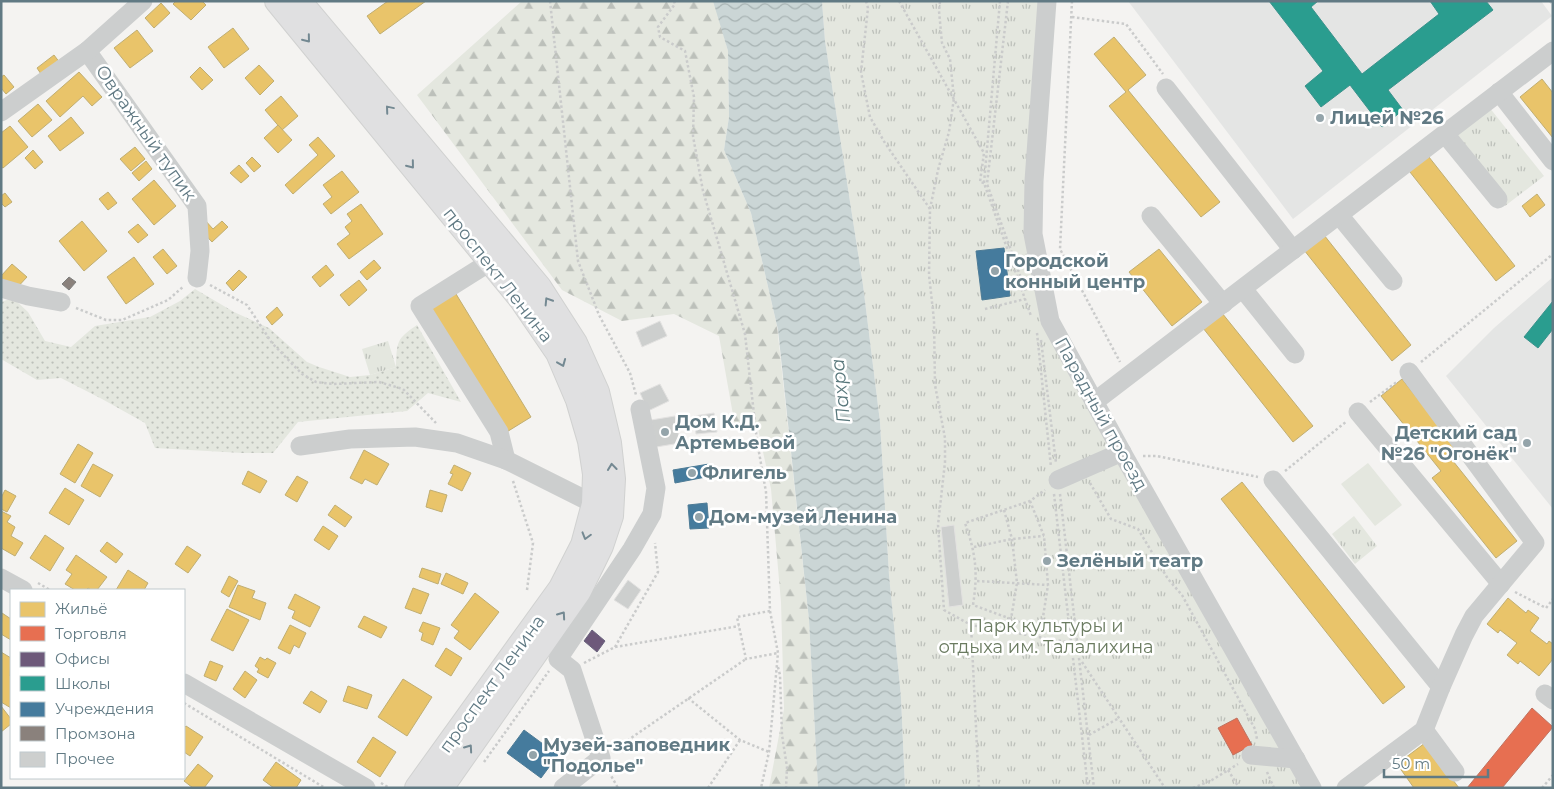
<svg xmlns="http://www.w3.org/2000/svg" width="1554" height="789" font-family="Montserrat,sans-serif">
<defs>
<pattern id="grass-dots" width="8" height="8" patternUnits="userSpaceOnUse" patternTransform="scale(1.25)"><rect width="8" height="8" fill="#e4e7df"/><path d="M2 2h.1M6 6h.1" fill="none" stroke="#bcc0ba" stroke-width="1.8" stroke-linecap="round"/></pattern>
<pattern id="forest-firs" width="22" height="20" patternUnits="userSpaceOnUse" patternTransform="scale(1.25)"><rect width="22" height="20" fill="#e4e7df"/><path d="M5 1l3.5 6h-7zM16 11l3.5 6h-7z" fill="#bcc0ba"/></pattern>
<pattern id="park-tufts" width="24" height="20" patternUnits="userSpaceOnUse" patternTransform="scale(1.25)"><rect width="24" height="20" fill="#e4e7df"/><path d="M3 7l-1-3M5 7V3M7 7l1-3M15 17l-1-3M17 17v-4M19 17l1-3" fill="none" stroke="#bcc0ba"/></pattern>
<pattern id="water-waves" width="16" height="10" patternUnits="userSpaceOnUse" patternTransform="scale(1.25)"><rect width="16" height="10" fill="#cbd6d6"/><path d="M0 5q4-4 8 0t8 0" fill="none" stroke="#a8b3b3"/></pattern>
</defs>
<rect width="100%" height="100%" fill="#f4f3f1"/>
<g fill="#e4e5e4">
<polygon points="1128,1 1541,1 1552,16 1293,219"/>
<polygon points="1553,277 1553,509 1446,376 1494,328"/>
</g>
<path fill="url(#grass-dots)" d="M195,289L234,312L269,328L307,362L319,367L350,377L370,375L396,367C397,342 396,339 417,325L461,402L428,393L407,411L298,422L273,453H242L155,448L145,423L102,399L61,378L37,380L1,359V302L13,298L28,312L45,341L71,347L95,326L150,317L180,301Z"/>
<polygon fill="url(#forest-firs)" points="522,1 714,1 728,51 729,117 724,150 751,213 777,326 809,620 818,788 769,788 784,709 781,602 771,489 757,424 735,426 719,336 674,314 622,321 562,290 417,95"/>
<g fill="url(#park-tufts)">
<polygon points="822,1 1040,1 1026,238 1045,328 1303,788 905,788 901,697 889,575 880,422 863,285 825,41"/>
<polygon points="1489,107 1544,176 1505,206 1451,137"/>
<polygon points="388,341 396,367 370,375 362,349"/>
<polygon points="1354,516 1377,546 1355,564 1332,534"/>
</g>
<polygon fill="#e4e7df" points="1368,463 1402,505 1375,526 1341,484"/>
<polygon fill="url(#water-waves)" points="713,1 822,1 825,41 863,285 880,422 889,575 901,697 905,788 818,788 809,620 778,330 751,213 724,150 729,117 728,51"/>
<g fill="#e9c46a" stroke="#c0ae72">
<polygon points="176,1 202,1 206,5 191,20 173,4"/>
<polygon points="388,1 426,1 380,34 367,16"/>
<polygon points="161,3 170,13 154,28 145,18"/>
<polygon points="233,28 249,49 224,68 208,47"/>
<polygon points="137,30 153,51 130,68 114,48"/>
<polygon points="1114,37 1146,75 1128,90 1220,202 1201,217 1109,106 1126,92 1094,54"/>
<polygon points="54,55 63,67 45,80 37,68"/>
<polygon points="259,65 274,81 260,95 245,78"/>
<polygon points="200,67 213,80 202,90 190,77"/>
<polygon points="79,72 102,97 92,106 83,96 60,117 46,101"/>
<polygon points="4,75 14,87 6,94 1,88 1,77"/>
<polygon points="1542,79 1553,93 1553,138 1520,97"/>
<polygon points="281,96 298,116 282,130 265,110"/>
<polygon points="38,104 52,120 32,137 18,121"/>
<polygon points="71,117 84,133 60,151 48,136"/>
<polygon points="278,125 292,140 278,153 264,138"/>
<polygon points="10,126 28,147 3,168 1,167 1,133"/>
<polygon points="318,137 335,156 293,194 285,185 318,155 309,145"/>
<polygon points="135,147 145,159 131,171 120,159"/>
<polygon points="33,150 43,162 35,169 25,158"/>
<polygon points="1425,152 1515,266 1496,281 1406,167"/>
<polygon points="252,157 261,166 254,172 246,163"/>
<polygon points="146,161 152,169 139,181 132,173"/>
<polygon points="239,165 249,176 241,183 230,173"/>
<polygon points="342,171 359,192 331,214 323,204 332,197 323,185"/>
<polygon points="154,180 176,206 154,225 132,199"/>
<polygon points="108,192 117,203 108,210 99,199"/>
<polygon points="5,193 12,202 5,207 1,203 1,196"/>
<polygon points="1537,194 1545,205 1530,217 1522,206"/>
<polygon points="361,204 383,234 349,259 337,244 350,234 345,227 352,221 347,214"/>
<polygon points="204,219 213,229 222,221 228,227 212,242 197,226"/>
<polygon points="82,221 107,251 84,271 59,241"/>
<polygon points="138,224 148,235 138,243 128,232"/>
<polygon points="1324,235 1411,345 1392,361 1304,250"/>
<polygon points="163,249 177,266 167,274 153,257"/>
<polygon points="1159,249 1202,302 1172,326 1129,272"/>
<polygon points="134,257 154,284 126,304 107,277"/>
<polygon points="374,260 381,268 367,280 360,272"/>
<polygon points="12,264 27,277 14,291 1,279 1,276"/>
<polygon points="326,265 334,275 320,287 312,277"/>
<polygon points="239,270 247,277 233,291 226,283"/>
<polygon points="359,280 367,290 349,306 340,295"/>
<polygon points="453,289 531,417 505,433 427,305"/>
<polygon points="277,307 283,315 272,325 266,317"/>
<polygon points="1222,313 1313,426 1293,442 1203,328"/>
<polygon points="1402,379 1462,455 1453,461 1517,541 1496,558 1432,478 1441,471 1381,396"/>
<polygon points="78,444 93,453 75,483 60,474"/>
<polygon points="364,450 389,464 377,485 365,479 362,484 350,478"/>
<polygon points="93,464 113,475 100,497 81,486"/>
<polygon points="454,465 471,473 462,491 448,484 453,474 450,473"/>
<polygon points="248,471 267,481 260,493 242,484"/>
<polygon points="297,476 308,482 297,502 285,495"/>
<polygon points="1242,482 1405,687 1383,704 1221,499"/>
<polygon points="65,488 84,500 69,525 49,513"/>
<polygon points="5,490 16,496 7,512 1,509 1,498"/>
<polygon points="430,490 447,495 442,512 426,507"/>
<polygon points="335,505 352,517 345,527 328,515"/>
<polygon points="1,511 11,516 7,522 15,527 11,536 23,543 15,556 1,548"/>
<polygon points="323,526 338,536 329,550 314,540"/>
<polygon points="45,535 64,548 50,571 30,558"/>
<polygon points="107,542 123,554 116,563 100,551"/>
<polygon points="187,546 201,555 188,573 175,564"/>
<polygon points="76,555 107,577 97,590 91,590 88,588 86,590 75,590 65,584 72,574 66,570"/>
<polygon points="422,568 441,574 438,584 419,577"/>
<polygon points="128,570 148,583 144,590 116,590"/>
<polygon points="446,573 468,583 463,594 441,584"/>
<polygon points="229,576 238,581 229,597 221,592"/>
<polygon points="238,585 255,591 252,598 266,603 260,620 229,607"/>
<polygon points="413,588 429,594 421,614 405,608"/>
<polygon points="475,593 499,612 470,650 454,638 459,631 451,625"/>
<polygon points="295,594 320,607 310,627 292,618 295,611 288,608"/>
<polygon points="1508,598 1526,613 1528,610 1539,618 1530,631 1547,644 1549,641 1553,644 1553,659 1539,676 1520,661 1518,664 1507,655 1517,643 1500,630 1498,633 1487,624"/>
<polygon points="227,609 249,620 233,651 211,640"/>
<polygon points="2,613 11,619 11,640 1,634"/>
<polygon points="364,616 387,627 381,638 358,627"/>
<polygon points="423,622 440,628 433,645 421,640 423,633 419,631"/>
<polygon points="290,625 306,633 299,648 294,645 290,654 278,648"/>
<polygon points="446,648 462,658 451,676 435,666"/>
<polygon points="1,652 11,658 10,676 11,676 11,708 1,702"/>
<polygon points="260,657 265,660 267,658 276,663 268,678 257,672 259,669 255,666"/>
<polygon points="210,661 223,666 216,681 204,676"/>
<polygon points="245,671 257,680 245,698 233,689"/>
<polygon points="403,679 432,697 407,736 378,717"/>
<polygon points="348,686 372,695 367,709 343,701"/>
<polygon points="311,691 327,701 320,713 303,703"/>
<polygon points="1,706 11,719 11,724 1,732"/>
<polygon points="186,726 203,737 190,756 184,752 184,728"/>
<polygon points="373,737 396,752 380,777 357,762"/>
<polygon points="1425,743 1459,788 1414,788 1397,764"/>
<polygon points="276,762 301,780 296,788 274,788 263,780"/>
<polygon points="198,764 213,776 204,788 193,788 184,781"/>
</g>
<g fill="#e76f51" stroke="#bf7260">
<polygon points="1532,708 1553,727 1502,788 1467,788"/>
<polygon points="1237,718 1252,745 1233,755 1218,728"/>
</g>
<polygon fill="#6d597a" stroke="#69637d" points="592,630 605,641 597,652 584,641"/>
<g fill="#2a9d8f" stroke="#3a928c">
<polygon points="1269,1 1318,1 1311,7 1362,74 1439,14 1430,1 1486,1 1493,10 1388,90 1403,110 1382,127 1350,85 1321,107 1305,86 1323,71"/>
<polygon points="1553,301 1553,329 1538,348 1524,337"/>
</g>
<g fill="#457b9d" stroke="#4d7b96">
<polygon points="1004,248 1010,296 982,300 976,251"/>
<polygon points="709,464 711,476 675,483 673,470"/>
<polygon points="707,503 709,528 690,529 688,505"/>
<polygon points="524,730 558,755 541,778 507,753"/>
</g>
<polygon fill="#8a817c" stroke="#7e7f7e" points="69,277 76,282 69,290 62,284"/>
<g fill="#cdcfce" stroke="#e3e2e1">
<polygon points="660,321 667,336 642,347 636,332"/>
<polygon points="660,384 669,401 648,411 640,393"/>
<polygon points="714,413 717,432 696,434 694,416"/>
<polygon points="675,416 680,443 656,447 651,420"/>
<polygon points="954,525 963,605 949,607 941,527"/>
<polygon points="628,580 641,590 628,609 614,600"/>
</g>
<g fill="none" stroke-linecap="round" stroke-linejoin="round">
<defs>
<g id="major">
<polyline points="277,1 521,299 558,353 578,400 590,441 595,474 594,504 583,545 561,588 417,788"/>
<polyline points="299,1 539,287 575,343 597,392 609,443 613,479 611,516 601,546 579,591 441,788"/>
</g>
</defs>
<use href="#major" stroke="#d0d1d0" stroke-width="26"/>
<g stroke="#cacbcb" stroke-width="2.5" stroke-dasharray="2.5 2.5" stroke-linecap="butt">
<polyline points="550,1 578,261 599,315 630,373 636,395"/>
<polyline points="674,1 675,4 658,27 660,37 685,51 694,97 693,136 703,191 745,334 757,441 766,492 770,611 778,653 769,752 761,788"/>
<polyline points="866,1 868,8 861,72 870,117 885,143 930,209 929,275 934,320 935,385 945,438 945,462 938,525 944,610 971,625 1078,644"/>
<polyline points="899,1 984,153 980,182 984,183"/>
<polyline points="1000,1 984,183 1031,316"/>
<polyline points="1008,1 987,184 1026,292"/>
<polyline points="1072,1 1060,249 1120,362"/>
<polyline points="1550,1 1553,5"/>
<polyline points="1072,17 1126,24 1163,74"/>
<polyline points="930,209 938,170 949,132 954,98 950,59 942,43 939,11 940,1"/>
<polyline points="210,285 247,305 272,343 302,374 316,382 333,384 379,382 403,389 436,423"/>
<polyline points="76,308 106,320 122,320 168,300 184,286"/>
<polyline points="985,309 1025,299"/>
<polyline points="1037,333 1051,467"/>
<polyline points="1041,340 1056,463"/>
<polyline points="1421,362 1553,254"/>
<polyline points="1370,402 1398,381"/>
<polyline points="1143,456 1157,456 1258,477"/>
<polyline points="1285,471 1347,421"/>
<polyline points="513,481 533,543 527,590"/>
<polyline points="1090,483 1111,519 1138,529 1168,579 1182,595 1255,729 1257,739"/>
<polyline points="1054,494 1088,788"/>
<polyline points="1060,494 1094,788"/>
<path d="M1030,501L1044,536L1048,585L1041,630L973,605C978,573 976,554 965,523L1030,501L1045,490"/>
<polyline points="1004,510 1012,539 1017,583 1011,619"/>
<polyline points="974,547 1012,539 1044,536"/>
<polyline points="977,581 1048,585"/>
<polyline points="38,583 50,590"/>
<polyline points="1515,592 1546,608 1553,599"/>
<polyline points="770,611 737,617 746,659 778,653"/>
<polyline points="971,625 979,788"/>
<polyline points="615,647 658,572 655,543"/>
<polyline points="1082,662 1165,788"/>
<polyline points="584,663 615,647 739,626"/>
<polyline points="778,667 780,675 782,735 787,767 786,788"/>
<polyline points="688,698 740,740 769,752"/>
<polyline points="184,703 325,788"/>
<polyline points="1089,735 1119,718"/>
<polyline points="615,749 746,659"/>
<polyline points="484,762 549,671"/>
<polyline points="1228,770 1238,786"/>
<polyline points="609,772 618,788"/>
<polyline points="1267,772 1274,788"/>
<polyline points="381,783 388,787 387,788"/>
<polyline points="708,788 740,740"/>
<polyline points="1193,788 1212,780 1238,764"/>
<polyline points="1542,788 1553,775"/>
</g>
<g stroke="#cccece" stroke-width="19">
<polyline points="1047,1 1034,181 1033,234 1050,321 1124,456 1312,788"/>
<polyline points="87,51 197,206 200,251 197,278"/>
<polyline points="1166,88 1293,250"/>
<polyline points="1499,92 1553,161"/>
<polyline points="1,112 87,51 143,1"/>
<polyline points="1445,134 1498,199"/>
<polyline points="1339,215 1393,281"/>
<polyline points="1151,216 1223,304"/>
<polyline points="490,262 420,306 499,432 506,460"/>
<polyline points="1,288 28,296 61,302"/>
<polyline points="1243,289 1295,354"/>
<polyline points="1094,402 1553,51"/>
<polyline points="1358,412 1501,584"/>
<polyline points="300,446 350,439 415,437 457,443 506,460 594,504"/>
<polyline points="1058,480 1122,452"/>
<polyline points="1273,480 1441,687"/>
<polyline points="1,578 23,590"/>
<polyline points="184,683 366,788"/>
<polyline points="1545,694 1553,700"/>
<polyline points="1424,730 1455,772"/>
<polyline points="1251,755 1296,759"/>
<polyline points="563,788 601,758 572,670 558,659 632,549 652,514 656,488 640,409"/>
<polyline points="1346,788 1424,730 1441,687 1464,635 1474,616 1535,543 1409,372"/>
</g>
<use href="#major" stroke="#e0e0e1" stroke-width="24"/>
</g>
<defs><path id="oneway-chevron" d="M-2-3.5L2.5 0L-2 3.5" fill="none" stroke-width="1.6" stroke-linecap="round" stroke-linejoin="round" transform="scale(1.25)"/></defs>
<g stroke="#748992">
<use href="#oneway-chevron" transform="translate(307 39) rotate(51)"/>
<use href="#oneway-chevron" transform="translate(389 109) rotate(-130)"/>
<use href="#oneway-chevron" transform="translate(411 165) rotate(51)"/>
<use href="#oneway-chevron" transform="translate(548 301) rotate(-122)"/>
<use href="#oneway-chevron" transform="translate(562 363) rotate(68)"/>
<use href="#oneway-chevron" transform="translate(612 467) rotate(-96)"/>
<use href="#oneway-chevron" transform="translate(586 536) rotate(106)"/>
<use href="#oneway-chevron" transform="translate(562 615) rotate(-55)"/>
<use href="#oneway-chevron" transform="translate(469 748) rotate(-55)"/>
</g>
<g fill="#94a4aa" stroke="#fff" stroke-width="2">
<circle cx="1320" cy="118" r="5"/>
<circle cx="995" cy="271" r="5"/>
<circle cx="665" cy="432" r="5"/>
<circle cx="1527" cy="443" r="5"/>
<circle cx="692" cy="473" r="5"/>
<circle cx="699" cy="517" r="5"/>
<circle cx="1047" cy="561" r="5"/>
<circle cx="533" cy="755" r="5"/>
</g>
<g text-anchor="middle" stroke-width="5" stroke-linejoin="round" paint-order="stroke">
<g font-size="18" font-weight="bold" fill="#617a84" stroke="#fff" text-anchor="start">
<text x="1330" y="124">Лицей №26</text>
<text x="1005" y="267">Городской<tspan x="1005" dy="21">конный центр</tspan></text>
<text x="675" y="428">Дом К.Д.<tspan x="675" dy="21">Артемьевой</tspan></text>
<text x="1517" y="439" text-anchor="end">Детский сад<tspan x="1517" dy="21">№26 "Огонёк"</tspan></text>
<text x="702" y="479">Флигель</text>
<text x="709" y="523">Дом-музей Ленина</text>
<text x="1057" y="567">Зелёный театр</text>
<text x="543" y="751">Музей-заповедник<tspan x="543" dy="21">"Подолье"</tspan></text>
</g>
<g font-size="18" fill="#617a84" stroke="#fff">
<text transform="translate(146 133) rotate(55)" y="6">Овражный тупик</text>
<text transform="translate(498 275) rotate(52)" y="6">проспект Ленина</text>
<text transform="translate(1101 414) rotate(61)" y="6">Парадный проезд</text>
<text transform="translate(492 684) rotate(-54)" y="6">проспект Ленина</text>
</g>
<g font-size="18" fill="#6a7b60" stroke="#fff">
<text x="1046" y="632">Парк культуры и<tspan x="1046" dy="21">отдыха им. Талалихина</tspan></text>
</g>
<g font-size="19" font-style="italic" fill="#58777b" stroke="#fff">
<text transform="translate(840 391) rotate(-96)" y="7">Пахра</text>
</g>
</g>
<rect width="1554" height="789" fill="none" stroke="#617a84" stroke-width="5"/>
<rect x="10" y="589" width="175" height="190" fill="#ffffff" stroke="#c0cace"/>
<rect x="20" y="602" width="25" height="15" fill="#e9c46a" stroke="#c0cace"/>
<text x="55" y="614" font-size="15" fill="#617a84">Жильё</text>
<rect x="20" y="626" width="25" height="15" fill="#e76f51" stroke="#c0cace"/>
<text x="55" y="639" font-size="15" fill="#617a84">Торговля</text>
<rect x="20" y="652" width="25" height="15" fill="#6d597a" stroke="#c0cace"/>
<text x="55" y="664" font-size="15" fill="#617a84">Офисы</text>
<rect x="20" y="676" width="25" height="15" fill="#2a9d8f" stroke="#c0cace"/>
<text x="55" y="689" font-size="15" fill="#617a84">Школы</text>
<rect x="20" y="702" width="25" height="15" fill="#457b9d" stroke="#c0cace"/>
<text x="55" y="714" font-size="15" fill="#617a84">Учреждения</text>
<rect x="20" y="726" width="25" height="15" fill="#8a817c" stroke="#c0cace"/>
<text x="55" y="739" font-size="15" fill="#617a84">Промзона</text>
<rect x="20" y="752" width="25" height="15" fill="#cdcfce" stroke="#c0cace"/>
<text x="55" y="764" font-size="15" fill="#617a84">Прочее</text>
<path d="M1384 769v8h104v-8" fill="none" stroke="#617a84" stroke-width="2.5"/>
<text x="1392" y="769" font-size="15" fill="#617a84" stroke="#ffffff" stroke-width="4" paint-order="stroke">50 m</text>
</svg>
